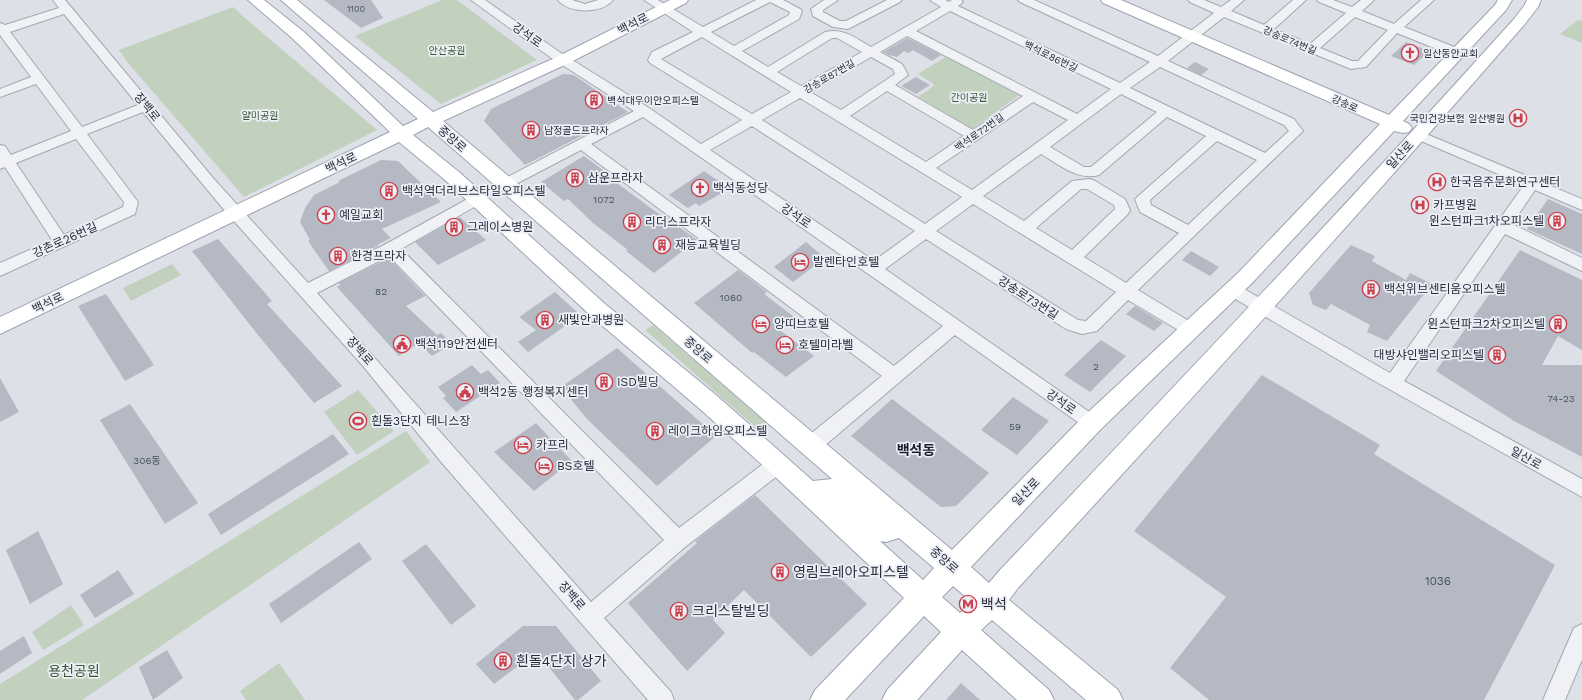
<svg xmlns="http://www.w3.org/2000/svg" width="1582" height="700" font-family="'Work Sans','Noto Sans KR',sans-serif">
<rect width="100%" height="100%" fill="#dde0e7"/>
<g fill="#c1d1be">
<polygon points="442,0 457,0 537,60 441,104 355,36"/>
<polygon points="233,7 245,18 377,130 244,197 128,63 119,50"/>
<polygon points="1578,20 1582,21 1582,43 1560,34"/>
<polygon points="949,55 1021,94 972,129 918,97 935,85 918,74"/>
<polygon points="172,264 181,275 131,301 123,288"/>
<polygon points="653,325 769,425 760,431 645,330"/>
<polygon points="358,390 394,431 357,455 324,412"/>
<polygon points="406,431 430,462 82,700 0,700 0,684"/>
<polygon points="71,605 84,625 43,650 32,632"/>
<polygon points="279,663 305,700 246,700 240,691"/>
</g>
<g fill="#b4b9c3">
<polygon points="324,0 371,0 383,18 361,28"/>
<polygon points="907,38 941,55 932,61 913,50 909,53 904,51 897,57 889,55 883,52"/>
<polygon points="1406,42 1429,51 1414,65 1391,56"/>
<polygon points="1195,62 1209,69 1201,75 1187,68"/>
<polygon points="563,74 574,75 628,112 525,165 484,121 491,109"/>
<polygon points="916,77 930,85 916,94 901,86"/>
<polygon points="584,156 615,179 614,181 670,222 671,221 697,240 654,273 626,251 628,250 593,223 568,199 564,201 541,182"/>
<polygon points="381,160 398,161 441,202 382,229 391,238 377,245 378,246 329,271 308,241 310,240 300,222 305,208 314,195 340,182 338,181"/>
<polygon points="704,171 726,186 719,191 722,193 699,206 696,203 688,208 669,195"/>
<polygon points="1548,199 1582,214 1582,254 1527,229"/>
<polygon points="460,217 486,240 438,265 415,242"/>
<polygon points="218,239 272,301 267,304 342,386 314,403 258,335 192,251"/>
<polygon points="806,242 825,258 793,282 774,267"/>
<polygon points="1351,245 1375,256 1372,261 1406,280 1410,273 1432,284 1387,341 1367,332 1370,325 1331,304 1326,310 1313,305 1309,293"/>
<polygon points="1520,250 1582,280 1582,350 1558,336 1542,365 1582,365 1582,457 1514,421 1436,371"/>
<polygon points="1191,251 1219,267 1210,276 1182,260"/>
<polygon points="389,258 425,296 406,306 437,335 441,333 452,344 432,356 419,343 399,356 337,287 340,285 339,283"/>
<polygon points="738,270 767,292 764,294 797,319 781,331 814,356 786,377 754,352 752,353 694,303"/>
<polygon points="555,292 578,313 563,323 565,326 528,352 518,342 536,330 519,317"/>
<polygon points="106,294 154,365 125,381 78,306"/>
<polygon points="1135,306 1163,323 1154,331 1126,314"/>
<polygon points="1101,340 1126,356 1090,392 1064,375"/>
<polygon points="617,348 716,436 657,486 587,419 561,387"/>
<polygon points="472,365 481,374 488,370 500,383 456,412 443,398 446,396 438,387"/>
<polygon points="1262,375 1380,445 1374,454 1555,565 1484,700 1209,700 1170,668 1226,597 1134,531"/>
<polygon points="0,378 19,412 0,422"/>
<polygon points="1013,397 1049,421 1017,455 981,430"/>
<polygon points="892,399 989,473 956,506 941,507 851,436"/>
<polygon points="130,404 198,503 165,524 100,420"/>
<polygon points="536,423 572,461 534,491 494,452"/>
<polygon points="333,434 349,454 221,535 208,514"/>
<polygon points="755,495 867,604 811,657 744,590 713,620 725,633 687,671 628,603 697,543 695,541"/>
<polygon points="38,531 63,584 30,604 6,550"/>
<polygon points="359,542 372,559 281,623 269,604"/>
<polygon points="426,544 476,606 451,625 402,561"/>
<polygon points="118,570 134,594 95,618 80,595"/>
<polygon points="523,626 556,626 601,681 578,700 575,700 540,656 530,657 494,684 476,664"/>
<polygon points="24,636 32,653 0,674 0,651"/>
<polygon points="167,650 183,678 153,700 139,667"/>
<polygon points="961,683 980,700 946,700"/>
</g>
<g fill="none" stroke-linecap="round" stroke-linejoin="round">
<defs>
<g id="minor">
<path d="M53,0H65L71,7L213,178L308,283L386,244L473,196L478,194L483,196L485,199L483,202L401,249L679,528L771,458L778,456L785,458L787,464L785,470L685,547L604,618L671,692L674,700H648L442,463L363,366L225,211L143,112L87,134L138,202L135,214L0,276V263L52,240L5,167L0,169V145L5,146L11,155L71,131L36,84L0,97V89L31,77L0,35V23L5,25L59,8ZM64,14L138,105L82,127L10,32ZM76,139L124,202L123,207L64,235L16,163ZM389,256L664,540L591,602L317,293Z"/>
<path d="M471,0H485L558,51L649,108L701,144L742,120L650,63L648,60L652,52L693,32L644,0H658L703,27L756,0H783L800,9L802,11L799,19L742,51L768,67L825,32C844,28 855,38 871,47L941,7L930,0H945L949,2L952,0H961L963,2L958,6L1120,83L1150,62L1020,2L1018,0H1034L1158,56L1214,13L1190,2L1188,0H1204L1221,7L1231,0H1244L1231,11L1264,25L1293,0H1306L1274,29L1310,44L1346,13L1319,2L1317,0H1333L1352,7L1361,0H1374L1362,11L1394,24L1421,0H1434L1404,27L1462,50L1464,53L1462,56H1454L1397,33L1366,67L1351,69L1224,17L1168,61L1294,119L1303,131L1138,290L1197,326L1199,330L1197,334L1191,336L1185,334L1128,300L1097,331L1082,334L1066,329L926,239L885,269L1098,418L1101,423L1098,428L1092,431L1086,428L955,335L817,452L810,454L803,452L801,446L803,440L882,376L581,150L510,187L505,189L500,187L498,184L500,181L634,111L550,57ZM770,2L790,12L789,15L734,46L711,32ZM950,11L1111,89L1077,114L916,31ZM1355,17L1388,30L1358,61H1352L1320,48ZM907,36L1023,96L973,130L895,85L908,75L902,64L880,52ZM702,37L791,92L752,114L661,59ZM832,38H837L862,52L801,86L777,72ZM871,57L893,69L895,74L841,110L810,92ZM1160,67L1284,125L1289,131L1265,153L1130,88ZM887,91L964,136L926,162L850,116ZM1121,94L1157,112L1091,167H1084L1050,147ZM800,98L962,197L925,224L762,120ZM1033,102L1068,120L972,190L936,168ZM643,117L943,326L894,366L591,144ZM1167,117L1206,136L1135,199L1140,212L1179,233L1126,283L1084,257L1128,214L1130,210L1125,199L1095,181L1090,179L1072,181L1024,221L983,196L1041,154C1058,164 1078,181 1099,175ZM752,126L915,231L874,261L710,150ZM1217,141L1257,160L1188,225L1151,205L1150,200ZM1081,189H1087L1114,205L1115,209L1072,250L1036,228ZM973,204L1116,292L1086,321L1078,320L936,231Z"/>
<path d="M558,0H572L585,4L598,0H613C602,14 569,14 558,0Z"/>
<polygon points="824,0 838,0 823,10 823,12 840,21 846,21 887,0 902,0 900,2 848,29 833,27 813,16 811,9"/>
<polygon points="1419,131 1582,199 1582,210 1535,190 1512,224 1582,258 1582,271 1505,234 1404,381 1582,479 1582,497 1371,379 1227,294 1225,290 1227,286 1233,284 1239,286 1390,373 1524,185 1414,138 1412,135 1414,132"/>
<polygon points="1582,624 1582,660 1565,700 1543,700 1574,628"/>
</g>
<path id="major" d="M248,0H264L304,32L403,126L418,119L281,0H297L433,112L557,57L670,0H688L686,3L569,63L443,121L952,550L1084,416L1239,272L1380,124L1103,3L1101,0H1121L1389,115L1495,5L1498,0H1512L1506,10L1403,121L1409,124L1412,128L1409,132L1403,133L1394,131L1253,282L1100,430L971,567L989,583L1000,570C1173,388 1346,206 1514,19L1524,6L1527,0H1541L1538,7L1524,25C1359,215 1189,402 1018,588L1009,600L1118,690L1123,700H1086L992,620L981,630L1049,690L1054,700H1017L962,650L917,700H882L887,690L941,632L924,616L845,700H810L815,690L904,598L769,471L700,409L591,316L445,180L399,142L0,334V317L390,132L292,38ZM428,127L832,479L813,481L716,395L605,304L459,172L413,135ZM899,538L934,568L923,580L880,541L886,542ZM953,586L972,602L960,613L942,597Z"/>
</defs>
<use href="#minor" stroke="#a3a7b1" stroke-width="2"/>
<use href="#major" stroke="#9ca4b2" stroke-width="2"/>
<use href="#minor" fill="#eff1f5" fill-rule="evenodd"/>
<use href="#major" fill="#fff" fill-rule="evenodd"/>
</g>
<defs>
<symbol id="church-ring" viewBox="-11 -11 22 22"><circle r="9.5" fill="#eceff5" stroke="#cd414d" stroke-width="1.5"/><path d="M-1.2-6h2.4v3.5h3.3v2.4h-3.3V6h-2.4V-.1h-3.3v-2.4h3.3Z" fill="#cd414d"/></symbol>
<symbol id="building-ring" viewBox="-11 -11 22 22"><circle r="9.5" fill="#eceff5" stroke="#cd414d" stroke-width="1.5"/><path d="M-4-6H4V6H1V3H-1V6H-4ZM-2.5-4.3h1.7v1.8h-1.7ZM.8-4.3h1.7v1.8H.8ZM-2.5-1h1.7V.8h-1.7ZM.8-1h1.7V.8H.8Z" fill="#cd414d"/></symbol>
<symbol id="hospital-ring" viewBox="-11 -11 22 22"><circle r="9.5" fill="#eceff5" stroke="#cd414d" stroke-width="1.5"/><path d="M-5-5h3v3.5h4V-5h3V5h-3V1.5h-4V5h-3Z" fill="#cd414d"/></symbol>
<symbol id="hotel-ring" viewBox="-11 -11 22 22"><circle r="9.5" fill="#eceff5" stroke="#cd414d" stroke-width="1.5"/><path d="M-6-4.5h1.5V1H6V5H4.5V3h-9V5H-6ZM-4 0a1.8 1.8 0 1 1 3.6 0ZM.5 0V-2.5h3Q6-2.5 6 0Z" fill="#cd414d"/></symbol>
<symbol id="civic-ring" viewBox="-11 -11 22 22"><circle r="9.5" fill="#eceff5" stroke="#cd414d" stroke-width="1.5"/><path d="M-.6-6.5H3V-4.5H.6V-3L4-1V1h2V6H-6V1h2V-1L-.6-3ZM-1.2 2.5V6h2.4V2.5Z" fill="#cd414d"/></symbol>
<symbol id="stadium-ring" viewBox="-11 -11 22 22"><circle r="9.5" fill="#eceff5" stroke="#cd414d" stroke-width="1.5"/><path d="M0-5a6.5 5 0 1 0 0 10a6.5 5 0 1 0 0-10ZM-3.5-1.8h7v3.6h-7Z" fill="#cd414d"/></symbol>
<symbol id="metro-ring" viewBox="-11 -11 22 22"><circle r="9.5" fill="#eceff5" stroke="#cd414d" stroke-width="1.5"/><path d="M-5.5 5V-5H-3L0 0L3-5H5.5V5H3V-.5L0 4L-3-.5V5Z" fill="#cd414d"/></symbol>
</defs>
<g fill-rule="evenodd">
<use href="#church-ring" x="1400" y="43" width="20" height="20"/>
<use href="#building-ring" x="584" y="90" width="20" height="20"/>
<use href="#hospital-ring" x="1508" y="108" width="20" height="20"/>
<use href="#building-ring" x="521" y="120" width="20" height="20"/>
<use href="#building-ring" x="565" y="168" width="20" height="20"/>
<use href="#hospital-ring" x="1427" y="172" width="20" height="20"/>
<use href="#church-ring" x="690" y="178" width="20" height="20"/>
<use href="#building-ring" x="379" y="181" width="20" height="20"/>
<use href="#hospital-ring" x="1410" y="195" width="20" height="20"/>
<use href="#church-ring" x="316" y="205" width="20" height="20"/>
<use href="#building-ring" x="1547" y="211" width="20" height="20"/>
<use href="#building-ring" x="622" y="212" width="20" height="20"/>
<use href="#building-ring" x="444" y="217" width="20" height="20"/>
<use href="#building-ring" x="652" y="235" width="20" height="20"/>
<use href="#building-ring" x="328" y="246" width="20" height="20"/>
<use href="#hotel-ring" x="790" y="252" width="20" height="20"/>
<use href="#building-ring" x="1361" y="279" width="20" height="20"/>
<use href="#building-ring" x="535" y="310" width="20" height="20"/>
<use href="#hotel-ring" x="751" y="314" width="20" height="20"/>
<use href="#building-ring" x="1548" y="314" width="20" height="20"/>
<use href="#civic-ring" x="392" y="334" width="20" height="20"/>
<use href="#hotel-ring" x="775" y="335" width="20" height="20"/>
<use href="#building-ring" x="1487" y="345" width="20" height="20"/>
<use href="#building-ring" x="594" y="372" width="20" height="20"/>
<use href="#civic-ring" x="455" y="382" width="20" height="20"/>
<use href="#stadium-ring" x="348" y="411" width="20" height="20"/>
<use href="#building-ring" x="645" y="421" width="20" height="20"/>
<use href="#hotel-ring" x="513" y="435" width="20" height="20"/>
<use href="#hotel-ring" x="534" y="456" width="20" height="20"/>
<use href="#building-ring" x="770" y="562" width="20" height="20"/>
<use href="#metro-ring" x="958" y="594" width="20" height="20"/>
<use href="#building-ring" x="669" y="601" width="20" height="20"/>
<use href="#building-ring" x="493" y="651" width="20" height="20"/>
</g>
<g text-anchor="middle" stroke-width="3.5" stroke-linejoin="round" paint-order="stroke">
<g font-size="9" fill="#4a505e">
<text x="356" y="12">1100</text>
</g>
<g font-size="10" fill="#272d3d" stroke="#eceff5">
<text transform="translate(1290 40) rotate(23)" y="4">강송로74번길</text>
<text transform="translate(1051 56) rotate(26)" y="4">백석로86번길</text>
<text transform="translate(829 76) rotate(-30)" y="4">강송로87번길</text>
<text transform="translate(1345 103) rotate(24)" y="4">강송로</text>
<text transform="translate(979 132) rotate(-35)" y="4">백석로72번길</text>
</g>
<g font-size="10" fill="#385934" stroke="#eceff5">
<text x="447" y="54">안산공원</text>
<text x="969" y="101">간이공원</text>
<text x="260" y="119">얄미공원</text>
</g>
<g font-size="10" fill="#272d3d" stroke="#eceff5" text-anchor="start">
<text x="1423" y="57">일산동안교회</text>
<text x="607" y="104">백석대우이안오피스텔</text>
<text x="1505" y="122" text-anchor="end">국민건강보험 일산병원</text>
<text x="544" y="134">남정골드프라자</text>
</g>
<g font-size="10" fill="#4a505e">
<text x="604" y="203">1072</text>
<text x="381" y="295">82</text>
<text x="731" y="301">1060</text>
<text x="1096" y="370">2</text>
<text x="1561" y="402">74-23</text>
<text x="1015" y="430">59</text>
<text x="147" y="464">306동</text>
</g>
<g font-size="12" fill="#272d3d" stroke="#eceff5">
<text transform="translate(633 24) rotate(-27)" y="4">백석로</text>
<text transform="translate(527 35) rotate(35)" y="4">강석로</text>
<text transform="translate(147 107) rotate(51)" y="4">장백로</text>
<text transform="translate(452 139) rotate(41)" y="4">중앙로</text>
<text transform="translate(1400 155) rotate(-47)" y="4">일산로</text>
<text transform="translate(341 163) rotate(-25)" y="4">백석로</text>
<text transform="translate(796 216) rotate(34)" y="4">강석로</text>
<text transform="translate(65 240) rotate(-24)" y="4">강촌로26번길</text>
<text transform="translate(1028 298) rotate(33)" y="4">강송로73번길</text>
<text transform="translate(48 303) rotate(-26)" y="4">백석로</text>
<text transform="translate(698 350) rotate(41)" y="4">중앙로</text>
<text transform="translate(360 351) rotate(49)" y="4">장백로</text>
<text transform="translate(1061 402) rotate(35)" y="4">강석로</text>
<text transform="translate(1526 458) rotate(29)" y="4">일산로</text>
<text transform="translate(1026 492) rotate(-46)" y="4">일산로</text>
<text transform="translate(944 560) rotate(41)" y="4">중앙로</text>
<text transform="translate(572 596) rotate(49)" y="4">장백로</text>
</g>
<g font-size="12" fill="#272d3d" stroke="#eceff5" text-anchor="start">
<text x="588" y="182">삼운프라자</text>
<text x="1450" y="186">한국음주문화연구센터</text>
<text x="713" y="192">백석동성당</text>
<text x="402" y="195">백석역더리브스타일오피스텔</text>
<text x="1433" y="209">카프병원</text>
<text x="339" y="219">예일교회</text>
<text x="1544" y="225" text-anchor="end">윈스턴파크1차오피스텔</text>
<text x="645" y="226">리더스프라자</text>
<text x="467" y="231">그레이스병원</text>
<text x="675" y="249">재능교육빌딩</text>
<text x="351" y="260">한경프라자</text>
<text x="813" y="266">발렌타인호텔</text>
<text x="1384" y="293">백석위브센티움오피스텔</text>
<text x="558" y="324">새빛안과병원</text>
<text x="774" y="328">앙띠브호텔</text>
<text x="1545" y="328" text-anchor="end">윈스턴파크2차오피스텔</text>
<text x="415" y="348">백석119안전센터</text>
<text x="798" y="349">호텔미라벨</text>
<text x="1484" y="359" text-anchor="end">대방샤인밸리오피스텔</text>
<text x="617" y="386">ISD빌딩</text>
<text x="478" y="396">백석2동 행정복지센터</text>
<text x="371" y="425">흰돌3단지 테니스장</text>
<text x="668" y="435">레이크하임오피스텔</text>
<text x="536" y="449">카프리</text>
<text x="557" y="470">BS호텔</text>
</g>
<g font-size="12" fill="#4a505e">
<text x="1438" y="585">1036</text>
</g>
<g font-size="14" font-weight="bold" fill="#191f2e" stroke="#eceff5">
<text x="916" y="455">백석동</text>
</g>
<g font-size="14" fill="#272d3d" stroke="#eceff5" text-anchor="start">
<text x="793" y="577">영림브레아오피스텔</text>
<text x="981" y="609">백석</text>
<text x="692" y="616">크리스탈빌딩</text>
<text x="516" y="666">흰돌4단지 상가</text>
</g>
<g font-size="14" fill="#385934" stroke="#eceff5">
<text x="74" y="676">용천공원</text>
</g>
</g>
</svg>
